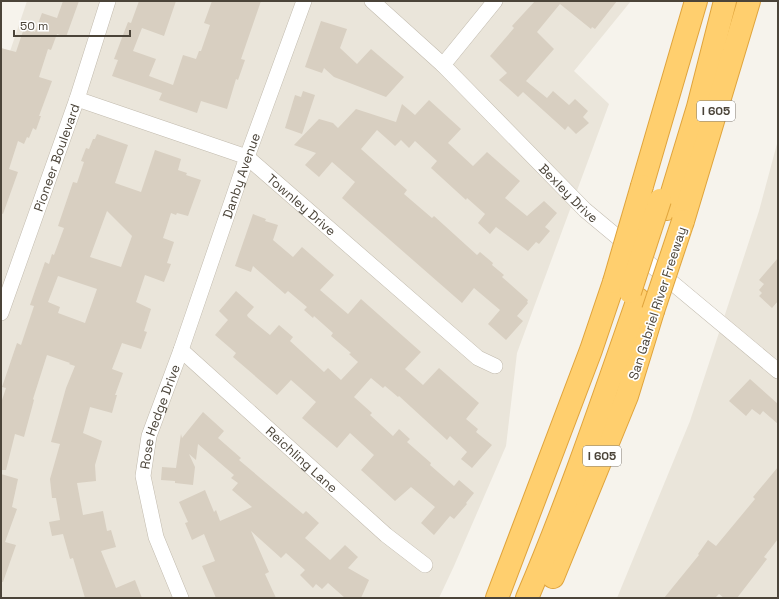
<svg xmlns="http://www.w3.org/2000/svg" width="779" height="599" font-family="'Space Grotesk',sans-serif">
<rect width="100%" height="100%" fill="#f6f3ec"/>
<g fill="#eae5da">
<polygon points="27,1 631,1 574,71 609,104 517,353 506,446 454,566 439,598 1,598 1,78"/>
<polygon points="778,140 778,598 617,598 690,421 759,211"/>
</g>
<g fill="#d8cfc1" fill-rule="evenodd">
<polygon points="63,1 79,1 66,37 57,34 51,50 48,49 39,77 52,81 39,116 41,116 36,130 33,128 29,138 27,137 24,144 18,141 9,169 18,172 3,214 1,213 1,48 16,52 24,28 35,32 42,13 57,18"/>
<polygon points="139,1 176,1 164,36 142,28 133,51 156,59 149,76 173,85 183,55 196,59 199,51 201,51 210,25 204,23 212,1 261,1 241,59 245,60 238,80 236,79 227,109 201,101 197,113 159,100 162,93 112,76 118,60 114,59 123,35 128,22 131,23"/>
<polygon points="535,1 617,1 595,29 592,27 591,29 560,4 537,32 554,49 526,81 547,98 553,91 569,105 575,99 588,111 583,117 589,123 576,134 568,126 565,130 523,92 518,97 499,80 507,73 490,56 514,28 512,26"/>
<polygon points="321,21 347,29 340,48 357,64 371,49 404,77 386,97 334,77 324,68 322,73 305,67"/>
<polygon points="303,91 315,95 302,134 285,128 295,95 301,97"/>
<polygon points="429,100 461,129 448,143 473,166 487,152 520,181 505,198 527,216 544,201 557,213 545,227 550,231 539,244 536,242 528,251 496,227 490,234 478,223 485,214 467,198 466,200 431,168 437,161 415,141 409,148 401,140 395,146 377,130 361,149 407,190 404,194 432,218 434,216 477,255 480,252 493,263 492,265 504,275 502,277 528,300 527,302 528,303 517,316 523,321 506,340 488,324 500,310 474,288 462,303 342,198 355,182 332,162 319,177 305,165 316,153 294,145 319,119 333,123 338,128 356,109 396,122 402,104 415,115"/>
<path d="M97,134L128,145L115,183L141,192L155,150L181,159L178,170L187,173L186,175L201,180L188,216L177,213L176,215L171,213L163,238L174,242L167,263L171,264L164,282L145,275L136,302L151,309L144,331L147,332L141,349L122,343L112,369L123,373L115,395H117L112,413L90,407L83,433L102,441L95,465L96,481L77,483L83,515L103,511L107,531L111,530L116,547L101,551L116,588L135,580L142,598H85L73,558L70,559L63,534L52,536L49,522L60,520L56,498H52L50,479L60,444L51,442L66,388L75,366L69,364L70,363L47,355L33,399L34,400L24,437L15,434L6,470H1V403L6,388L2,387L17,343L21,345L34,306L30,305L45,262L49,264L52,254L54,255L64,228L58,226L73,182L77,183L84,162L81,161L86,148L89,149L93,139H95ZM107,211L132,236L121,267L90,257ZM58,276L97,289L85,323L58,313L60,307L48,302Z"/>
<polygon points="253,214 266,219 265,221 278,225 273,240 293,257 302,247 334,275 320,290 348,314 361,299 421,352 405,369 423,385 439,368 479,403 466,419 478,429 476,432 492,445 472,468 461,459 467,452 450,436 447,440 399,396 398,397 385,386 383,388 371,378 354,397 372,413 370,415 393,436 399,429 410,439 407,442 431,463 430,465 454,486 459,480 474,493 466,503 467,504 454,519 450,516 434,535 421,523 435,507 411,487 395,501 361,470 374,455 350,433 337,448 302,418 316,402 291,380 277,395 233,357 236,353 215,335 228,320 219,311 236,291 254,307 247,315 248,317 270,335 279,325 293,337 290,341 324,372 328,368 341,380 358,362 349,354 351,353 331,336 333,333 314,316 313,318 304,310 307,307 288,291 285,294 253,266 251,272 235,266"/>
<polygon points="778,258 778,301 772,308 759,296 762,293 759,290 764,284 759,280"/>
<polygon points="750,379 778,404 778,424 763,411 760,415 752,409 746,416 729,401"/>
<polygon points="203,412 224,431 218,438 241,458 239,460 303,514 306,511 319,523 305,538 330,560 345,545 358,557 348,568 369,580 361,598 345,598 328,583 322,589 316,584 313,588 300,575 305,570 286,553 281,558 251,531 269,572 265,574 276,598 216,598 202,566 215,561 204,534 192,540 185,523 188,522 179,502 205,490 214,512 216,510 220,521 252,507 232,490 238,483 231,478 234,475 198,444 196,460 189,454 195,467 193,485 175,483 175,481 161,480 162,467 176,468 181,434 182,438"/>
<polygon points="778,467 778,539 764,557 767,559 737,598 724,598 719,594 715,598 664,598 699,555 698,554 708,540 716,546 755,499 753,497"/>
<polygon points="1,474 18,479 12,507 17,509 5,542 16,545 3,582 1,582"/>
</g>
<g fill="none" stroke-linecap="round" stroke-linejoin="round">
<defs>
<g id="minor">
<path id="s1" d="M372,1L443,65L585,210L778,371"/>
<polyline points="443,65 495,1"/>
<path id="s2" d="M77,99L247,157L478,358L495,366"/>
<path id="s3" d="M1,313L77,99L108,1"/>
<path id="s4" d="M181,350L386,535L425,565"/>
<path id="s5" d="M181,598L156,537L143,476L149,436L181,350L247,157L304,1"/>
</g>
<g id="highway">
<polyline points="642,186 696,1"/>
<polyline points="667,209 698,107 725,1"/>
<polyline points="683,221 749,1"/>
<polyline points="553,577 627,396 653,311"/>
<polyline points="497,598 591,350 614,282"/>
<path d="M527,598C569,500 603,399 638,299"/>
</g>
</defs>
<use href="#minor" stroke="#c2bbae" stroke-width="16"/>
<use href="#highway" stroke="#e0a43c" stroke-width="24"/>
<use href="#minor" stroke="#fff" stroke-width="15"/>
<use href="#highway" stroke="#ffcf6e" stroke-width="22"/>
<defs>
<g id="highway-bridge">
<polyline points="614,282 642,186"/>
<polyline points="630,292 660,200"/>
<polyline points="653,311 683,221"/>
</g>
</defs>
<use href="#highway-bridge" stroke="#e0a43c" stroke-width="24" stroke-linecap="butt"/>
<use href="#highway-bridge" stroke="#ffcf6e" stroke-width="22"/>
</g>
<g text-anchor="middle" stroke-width="3.5" stroke-linejoin="round" paint-order="stroke">
<g fill="#fff" stroke="#817c74" stroke-width="1">
<rect x="697" y="101" width="38" height="20" rx="3"/>
<rect x="583" y="446" width="38" height="20" rx="3"/>
</g>
<g font-size="12" font-weight="bold" fill="#4b4439">
<text x="716" y="115">I 605</text>
<text x="602" y="460">I 605</text>
</g>
<g font-size="13" fill="#4b4439" stroke="#fff">
<text dy="5" stroke="none"><textPath href="#s3" startOffset="165">Pioneer Boulevard</textPath></text>
<text dy="5" stroke="none"><textPath href="#s5" startOffset="445">Danby Avenue</textPath></text>
<text dy="5" stroke="none"><textPath href="#s1" startOffset="275">Bexley Drive</textPath></text>
<text dy="5" stroke="none"><textPath href="#s2" startOffset="252">Townley Drive</textPath></text>
<text transform="translate(657 303) rotate(-72)" y="5">San Gabriel River Freeway</text>
<text dy="5" stroke="none"><textPath href="#s5" startOffset="190">Rose Hedge Drive</textPath></text>
<text dy="5" stroke="none"><textPath href="#s4" startOffset="163">Reichling Lane</textPath></text>
</g>
</g>
<rect width="779" height="599" fill="none" stroke="#4b4439" stroke-width="4"/>
<path d="M14 30v6h116v-6" fill="none" stroke="#4b4439" stroke-width="2"/>
<text x="20" y="30" font-size="12" fill="#4b4439" stroke="#ffffff" stroke-width="3" paint-order="stroke">50 m</text>
</svg>
